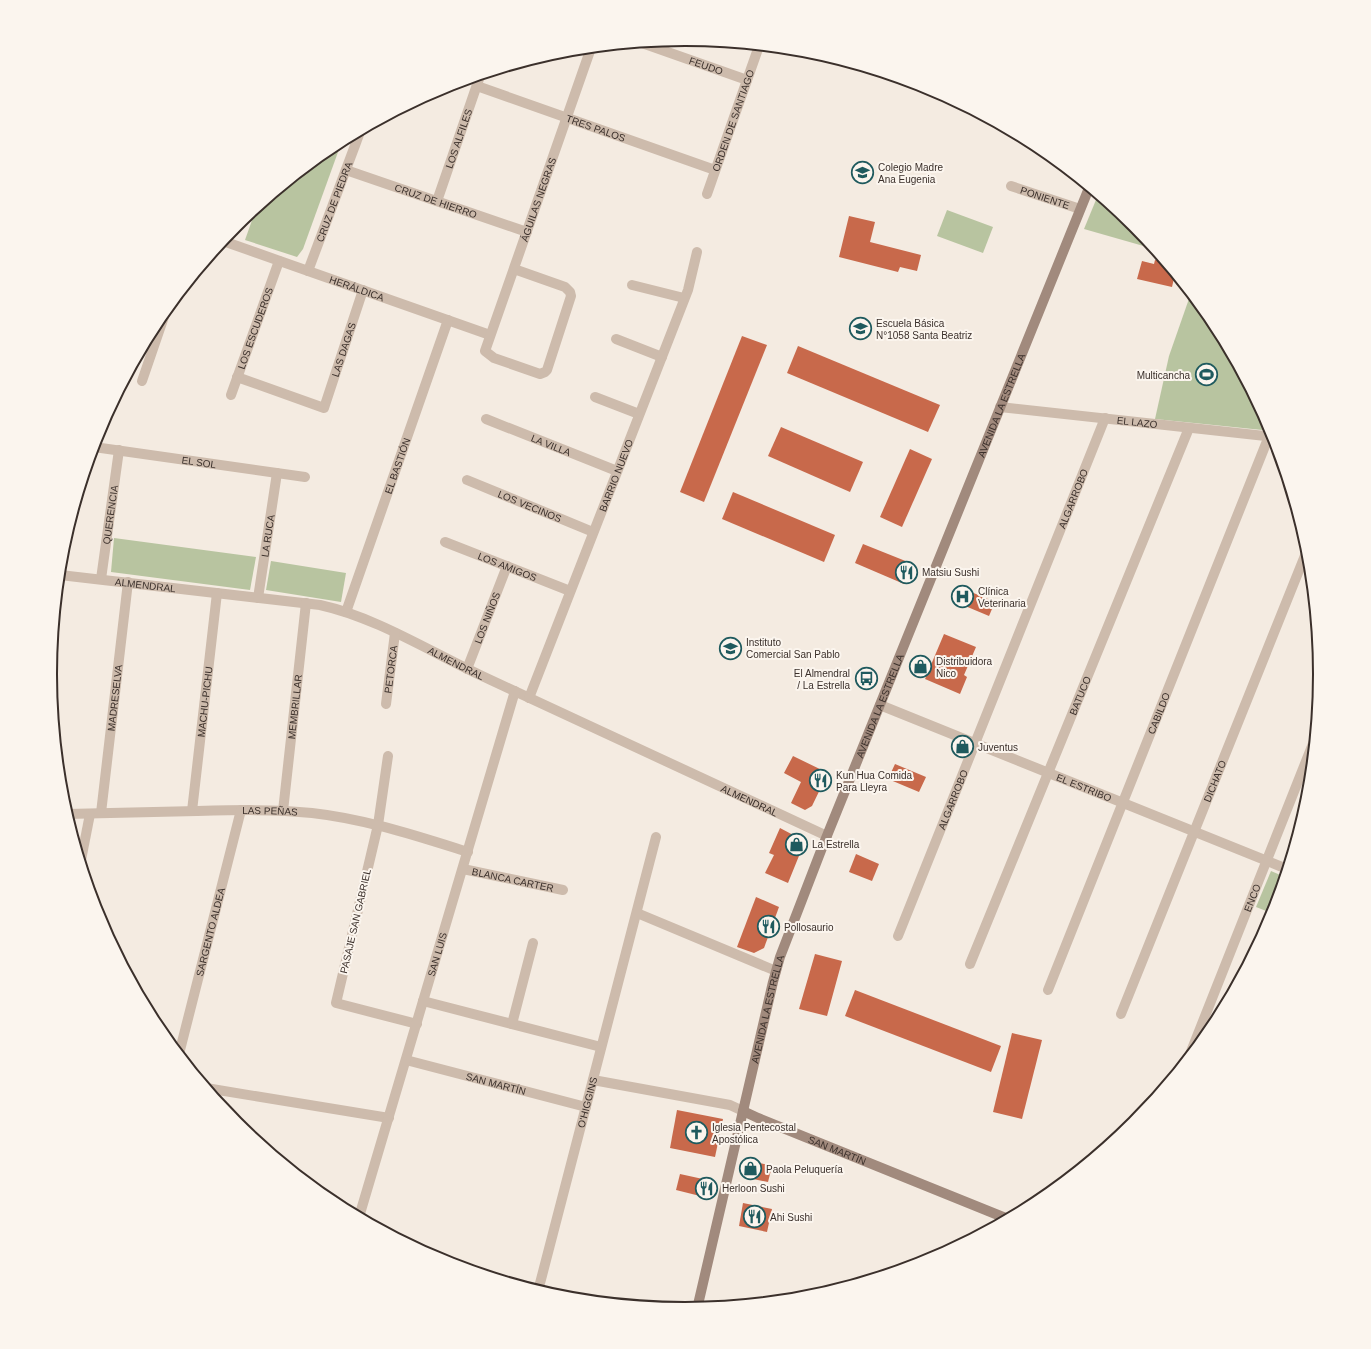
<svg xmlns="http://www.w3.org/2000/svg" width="1371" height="1349" font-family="Helvetica,sans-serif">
<rect width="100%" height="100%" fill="#f4ebe1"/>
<g fill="#b8c4a0">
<polygon points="342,141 303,249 297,257 245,240 256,209 333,146"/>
<polygon points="1098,195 1135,225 1154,249 1084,229"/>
<polygon points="947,210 993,227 983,253 937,236"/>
<polygon points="1191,293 1214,322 1272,431 1155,419 1169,356"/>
<polygon points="114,538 256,557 250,590 111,572"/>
<polygon points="271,561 346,573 341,602 266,590"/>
<polygon points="1271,871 1285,877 1274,914 1256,907"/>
</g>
<g fill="#c8694b">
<polygon points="849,216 875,222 870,242 921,255 917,271 900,267 898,272 839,257"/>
<polygon points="1155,260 1165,262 1175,274 1172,287 1137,279 1142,261 1154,264"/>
<polygon points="742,336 767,345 704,502 680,492"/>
<polygon points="798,346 940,405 928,432 787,373"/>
<polygon points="781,427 863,462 850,492 768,456"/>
<polygon points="910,449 932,459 902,527 880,517"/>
<polygon points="733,492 835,535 824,562 722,519"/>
<polygon points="863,544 913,564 904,584 855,563"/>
<polygon points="964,589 995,602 989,616 958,603"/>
<polygon points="944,634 976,647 964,675 967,677 960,694 925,679"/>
<polygon points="793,756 828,773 812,806 805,810 791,803 801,782 784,773"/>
<polygon points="895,764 926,777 919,792 888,779"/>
<polygon points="780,828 797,837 803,846 788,883 765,873 774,855 769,853"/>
<polygon points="856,854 879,864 872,881 849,872"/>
<polygon points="756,897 779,907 764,948 754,953 737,947"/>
<polygon points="815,954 842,961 827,1016 799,1009"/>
<polygon points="855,990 1001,1046 991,1072 845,1016"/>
<polygon points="1012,1033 1042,1040 1022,1119 993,1112"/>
<polygon points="677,1110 723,1119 715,1157 670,1148"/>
<polygon points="751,1161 772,1166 768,1182 748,1178"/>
<polygon points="680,1174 712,1181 708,1198 676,1190"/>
<polygon points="743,1203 772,1209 767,1232 739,1226"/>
</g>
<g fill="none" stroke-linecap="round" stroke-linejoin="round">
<g stroke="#cdbbac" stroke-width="10">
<path id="s1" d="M642,43L747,80"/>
<path id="s2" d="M477,86L715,170"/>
<path id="s3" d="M346,170L527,232"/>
<path id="s4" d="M1011,186L1080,209"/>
<path id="s5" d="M707,194L759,46"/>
<path id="s6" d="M437,201L480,76"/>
<path id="s7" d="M223,241L490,335"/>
<path id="s8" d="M514,269L565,287L570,292L571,296L547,370L545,372L540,374L494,358L485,351L591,48"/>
<path id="s9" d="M308,271L360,132"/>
<polyline points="632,285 684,298"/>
<polyline points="616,339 662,357"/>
<path id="s10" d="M237,377L324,408L363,290"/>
<polyline points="142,381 166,311"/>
<path id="s11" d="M231,395L279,261"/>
<polyline points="595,397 639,414"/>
<path id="s12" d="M1000,407L1274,437"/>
<path id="s13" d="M486,419L617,471"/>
<path id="s14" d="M94,447L305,477"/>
<path id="s15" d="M467,480L593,532"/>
<path id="s16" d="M445,542L570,591"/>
<path id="s17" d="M60,575L320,605C375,617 429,651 480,675C596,728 711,783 827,836"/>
<path id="s18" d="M101,579L119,450"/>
<path id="s19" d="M258,598L277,473"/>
<path id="s20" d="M346,612L448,320"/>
<path id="s21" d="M467,669L507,566"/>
<path id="s22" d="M529,698L688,290L697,252"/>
<path id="s23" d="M386,704L395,633"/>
<path id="s24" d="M880,705L1287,869"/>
<polyline points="388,756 378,825 336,1003 417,1024"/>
<path id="s25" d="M192,811L217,593"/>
<path id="s26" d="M283,811L306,603"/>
<path id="s27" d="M101,813L128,582"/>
<path id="s28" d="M67,814C110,813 154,812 197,811C236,810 274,809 312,813C366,819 417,836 468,852"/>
<polyline points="81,860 90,814"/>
<path id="s29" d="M463,869L563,890"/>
<polyline points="637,913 776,971"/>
<path id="s30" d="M898,936L1105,418"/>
<path id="s31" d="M970,964L1189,428"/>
<path id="s32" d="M1048,990L1269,436"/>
<polyline points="423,1001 601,1047"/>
<path id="s33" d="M1121,1014L1308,548"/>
<polyline points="512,1024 533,943"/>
<path id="s34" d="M179,1054L241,810"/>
<path id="s35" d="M1190,1054L1314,741"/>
<path id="s36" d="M406,1060L586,1107"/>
<polyline points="593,1080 730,1105 743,1111"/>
<polyline points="206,1088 389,1118"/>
<path id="s37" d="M359,1217L515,691"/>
<path id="s38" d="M538,1291L656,837"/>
</g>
<g stroke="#a18a7d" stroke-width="10">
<path id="s39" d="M743,1111L758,1118L1008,1219"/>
<path id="s40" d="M697,1309L773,982L780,957L822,848L1089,188"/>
</g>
</g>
<defs>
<symbol id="school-ring" viewBox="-11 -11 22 22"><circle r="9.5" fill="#fbf5ee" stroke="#1f5a5e" stroke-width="1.5"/><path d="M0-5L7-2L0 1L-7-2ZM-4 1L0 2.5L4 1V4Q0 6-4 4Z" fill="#1f5a5e"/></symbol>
<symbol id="stadium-ring" viewBox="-11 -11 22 22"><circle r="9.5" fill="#fbf5ee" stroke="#1f5a5e" stroke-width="1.5"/><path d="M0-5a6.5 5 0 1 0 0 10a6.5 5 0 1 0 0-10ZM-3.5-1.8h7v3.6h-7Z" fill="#1f5a5e"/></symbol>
<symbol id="restaurant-ring" viewBox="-11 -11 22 22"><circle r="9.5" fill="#fbf5ee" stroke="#1f5a5e" stroke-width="1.5"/><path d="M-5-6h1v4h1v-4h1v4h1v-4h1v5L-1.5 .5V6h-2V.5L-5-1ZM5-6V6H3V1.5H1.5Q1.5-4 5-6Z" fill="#1f5a5e"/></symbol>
<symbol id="hospital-ring" viewBox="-11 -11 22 22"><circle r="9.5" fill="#fbf5ee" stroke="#1f5a5e" stroke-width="1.5"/><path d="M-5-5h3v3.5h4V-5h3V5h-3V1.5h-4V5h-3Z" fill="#1f5a5e"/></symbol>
<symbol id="shop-ring" viewBox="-11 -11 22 22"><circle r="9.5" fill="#fbf5ee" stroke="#1f5a5e" stroke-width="1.5"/><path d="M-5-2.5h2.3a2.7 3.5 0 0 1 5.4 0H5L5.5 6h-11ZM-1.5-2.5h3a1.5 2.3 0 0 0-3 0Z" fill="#1f5a5e"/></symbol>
<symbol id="bus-ring" viewBox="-11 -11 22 22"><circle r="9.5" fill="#fbf5ee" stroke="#1f5a5e" stroke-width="1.5"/><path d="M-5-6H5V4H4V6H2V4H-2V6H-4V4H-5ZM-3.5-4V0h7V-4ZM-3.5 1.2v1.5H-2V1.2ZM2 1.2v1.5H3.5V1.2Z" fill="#1f5a5e"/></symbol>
<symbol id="church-ring" viewBox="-11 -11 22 22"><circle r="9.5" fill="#fbf5ee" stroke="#1f5a5e" stroke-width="1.5"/><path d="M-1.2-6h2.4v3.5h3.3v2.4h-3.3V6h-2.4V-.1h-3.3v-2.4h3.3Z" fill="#1f5a5e"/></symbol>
</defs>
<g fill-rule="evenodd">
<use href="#school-ring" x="850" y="160" width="25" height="25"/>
<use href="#school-ring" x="848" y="316" width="25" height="25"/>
<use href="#stadium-ring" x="1194" y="362" width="25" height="25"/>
<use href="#restaurant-ring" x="894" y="560" width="25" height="25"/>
<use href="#hospital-ring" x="950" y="584" width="25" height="25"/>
<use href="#school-ring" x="718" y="636" width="25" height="25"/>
<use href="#shop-ring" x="908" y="654" width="25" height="25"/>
<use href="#bus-ring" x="854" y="666" width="25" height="25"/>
<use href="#shop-ring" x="950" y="734" width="25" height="25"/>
<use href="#restaurant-ring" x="808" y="768" width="25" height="25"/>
<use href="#shop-ring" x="784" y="832" width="25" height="25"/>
<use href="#restaurant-ring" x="756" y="914" width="25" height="25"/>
<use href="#church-ring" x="684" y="1120" width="25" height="25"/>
<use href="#shop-ring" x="738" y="1156" width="25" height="25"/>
<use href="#restaurant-ring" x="694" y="1176" width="25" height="25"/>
<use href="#restaurant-ring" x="742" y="1204" width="25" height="25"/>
</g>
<g text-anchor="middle" stroke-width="4" stroke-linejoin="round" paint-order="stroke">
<g font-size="10" fill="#3b302b" stroke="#fbf5ee">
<text dy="4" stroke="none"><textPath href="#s1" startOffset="68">FEUDO</textPath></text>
<text dy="4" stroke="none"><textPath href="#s5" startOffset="78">ORDEN DE SANTIAGO</textPath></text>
<text dy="4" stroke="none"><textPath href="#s2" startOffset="126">TRES PALOS</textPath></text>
<text dy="4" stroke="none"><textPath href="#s6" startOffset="66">LOS ALFILES</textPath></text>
<text dy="4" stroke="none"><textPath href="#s4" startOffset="36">PONIENTE</textPath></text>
<text dy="4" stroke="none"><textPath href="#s8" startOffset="372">ÁGUILAS NEGRAS</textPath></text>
<text dy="4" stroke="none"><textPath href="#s9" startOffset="74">CRUZ DE PIEDRA</textPath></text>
<text dy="4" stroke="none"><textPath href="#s3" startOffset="95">CRUZ DE HIERRO</textPath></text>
<text dy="4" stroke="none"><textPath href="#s7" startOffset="142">HERÁLDICA</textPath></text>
<text dy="4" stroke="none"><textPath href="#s11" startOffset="71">LOS ESCUDEROS</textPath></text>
<text dy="4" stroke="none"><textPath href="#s10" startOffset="154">LAS DAGAS</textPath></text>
<text dy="4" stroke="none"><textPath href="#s40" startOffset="956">AVENIDA LA ESTRELLA</textPath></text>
<text dy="4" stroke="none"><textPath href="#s12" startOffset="138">EL LAZO</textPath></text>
<text dy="4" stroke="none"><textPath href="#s13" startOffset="70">LA VILLA</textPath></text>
<text dy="4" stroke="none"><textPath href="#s14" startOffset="106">EL SOL</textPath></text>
<text dy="4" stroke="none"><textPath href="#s20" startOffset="155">EL BASTIÓN</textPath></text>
<text dy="4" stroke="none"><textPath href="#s22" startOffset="239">BARRIO NUEVO</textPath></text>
<text dy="4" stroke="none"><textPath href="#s30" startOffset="471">ALGARROBO</textPath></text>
<text dy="4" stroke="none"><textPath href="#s15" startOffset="68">LOS VECINOS</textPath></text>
<text dy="4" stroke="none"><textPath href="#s18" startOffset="65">QUERENCIA</textPath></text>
<text dy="4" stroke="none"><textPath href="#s19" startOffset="63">LA RUCA</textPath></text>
<text dy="4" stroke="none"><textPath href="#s16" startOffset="67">LOS AMIGOS</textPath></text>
<text dy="4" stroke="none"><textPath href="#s17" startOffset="86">ALMENDRAL</textPath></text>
<text dy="4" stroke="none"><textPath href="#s21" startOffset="55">LOS NIÑOS</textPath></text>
<text dy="4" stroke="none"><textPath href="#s17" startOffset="410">ALMENDRAL</textPath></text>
<text dy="4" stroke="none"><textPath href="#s23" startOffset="35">PETORCA</textPath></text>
<text dy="4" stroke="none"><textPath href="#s31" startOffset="290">BATUCO</textPath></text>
<text dy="4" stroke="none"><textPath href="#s27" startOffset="116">MADRESELVA</textPath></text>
<text dy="4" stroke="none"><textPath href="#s25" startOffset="110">MACHU-PICHU</textPath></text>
<text dy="4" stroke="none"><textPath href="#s40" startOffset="632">AVENIDA LA ESTRELLA</textPath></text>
<text dy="4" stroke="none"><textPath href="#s26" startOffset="105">MEMBRILLAR</textPath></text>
<text dy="4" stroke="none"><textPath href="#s32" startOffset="298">CABILDO</textPath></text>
<text dy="4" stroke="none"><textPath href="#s33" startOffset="251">DICHATO</textPath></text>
<text dy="4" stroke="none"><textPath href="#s24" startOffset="220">EL ESTRIBO</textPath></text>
<text dy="4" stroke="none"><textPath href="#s17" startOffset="734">ALMENDRAL</textPath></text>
<text dy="4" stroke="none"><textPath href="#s30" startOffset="147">ALGARROBO</textPath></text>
<text dy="4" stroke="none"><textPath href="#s28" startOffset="203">LAS PEÑAS</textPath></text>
<text dy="4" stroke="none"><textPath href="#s29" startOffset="51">BLANCA CARTER</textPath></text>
<text dy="4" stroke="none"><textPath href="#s35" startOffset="168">ENCO</textPath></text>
<text transform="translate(355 921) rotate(-77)" y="4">PASAJE SAN GABRIEL</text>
<text dy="4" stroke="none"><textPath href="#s34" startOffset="126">SARGENTO ALDEA</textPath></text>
<text dy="4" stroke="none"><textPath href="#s37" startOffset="274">SAN LUIS</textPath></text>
<text dy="4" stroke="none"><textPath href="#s40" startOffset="308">AVENIDA LA ESTRELLA</textPath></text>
<text dy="4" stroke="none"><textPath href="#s36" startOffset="93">SAN MARTÍN</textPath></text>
<text dy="4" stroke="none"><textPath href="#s38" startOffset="195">O'HIGGINS</textPath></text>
<text dy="4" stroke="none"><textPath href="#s39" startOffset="102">SAN MARTÍN</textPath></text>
</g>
<g font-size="10" fill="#3b302b" stroke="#fbf5ee" text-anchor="start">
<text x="878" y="171">Colegio Madre<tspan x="878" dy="12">Ana Eugenia</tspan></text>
<text x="876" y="327">Escuela Básica<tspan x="876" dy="12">N°1058 Santa Beatriz</tspan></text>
<text x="1190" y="379" text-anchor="end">Multicancha</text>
<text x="922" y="576">Matsiu Sushi</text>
<text x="978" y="595">Clínica<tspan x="978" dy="12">Veterinaria</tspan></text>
<text x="746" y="646">Instituto<tspan x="746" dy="12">Comercial San Pablo</tspan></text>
<text x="936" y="665">Distribuidora<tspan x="936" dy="12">Nico</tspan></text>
<text x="850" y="677" text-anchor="end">El Almendral<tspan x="850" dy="12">/ La Estrella</tspan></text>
<text x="978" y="751">Juventus</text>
<text x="836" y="779">Kun Hua Comida<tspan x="836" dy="12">Para Lleyra</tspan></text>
<text x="812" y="848">La Estrella</text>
<text x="784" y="931">Pollosaurio</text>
<text x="712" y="1131">Iglesia Pentecostal<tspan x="712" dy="12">Apostólica</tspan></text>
<text x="766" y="1173">Paola Peluquería</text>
<text x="722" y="1192">Herloon Sushi</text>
<text x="770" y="1221">Ahi Sushi</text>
</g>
</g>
<path d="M0 0H1371V1349H0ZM57 674a628 628 0 1 1 1256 0a628 628 0 1 1-1256 0Z" fill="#fbf5ee" fill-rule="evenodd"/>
<path fill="none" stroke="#3b302b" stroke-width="2" d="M57 674a628 628 0 1 1 1256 0a628 628 0 1 1-1256 0Z"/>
</svg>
